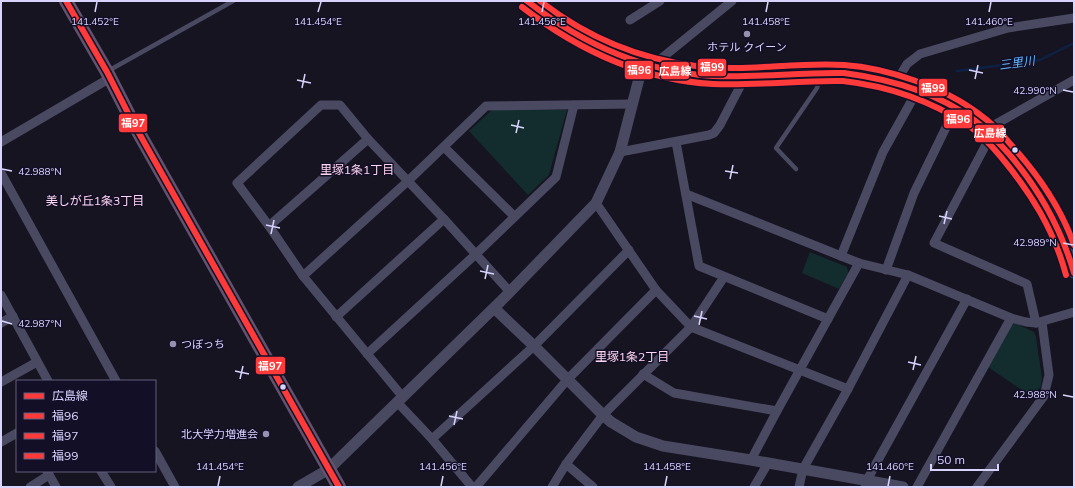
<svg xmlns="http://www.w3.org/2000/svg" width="1075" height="488" font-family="Mulish,'Noto Sans JP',sans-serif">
<rect width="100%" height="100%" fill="#161421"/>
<g fill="#132c2d">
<polygon points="493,109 567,110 549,175 528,195 469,131"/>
<polygon points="810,252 847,267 848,273 839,289 802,273"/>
<polygon points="1015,323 1034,332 1036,337 1042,378 1041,386 1032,397 988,367 1011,324"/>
</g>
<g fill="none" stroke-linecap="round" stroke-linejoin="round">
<polyline stroke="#0d2144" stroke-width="2.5" points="957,71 1040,60 1074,43"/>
<g stroke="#4a4962" stroke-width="4.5">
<polyline points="108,71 233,1"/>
<polyline points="796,169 776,148 817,88 821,72"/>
</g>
<g stroke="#4a4962" stroke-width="9">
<polyline points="630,20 660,1"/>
<polyline points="652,66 732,1"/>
<polyline points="895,84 907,64 920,54 1008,28 1074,18"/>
<polyline points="987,129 1074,80"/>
<polyline points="991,135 934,243 1027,284 1036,323"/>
<polyline points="1,142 110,78"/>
<polyline points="676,142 699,266 828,319"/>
<polyline points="444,147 514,216"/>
<polyline points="620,152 709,135 714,133 720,125 745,77"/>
<polyline points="1,173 116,381"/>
<polyline points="686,194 841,256 859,263 908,275 1011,318 1026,322 1036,323 1074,312"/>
<polyline points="596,203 656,290 691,327 848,389"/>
<polyline points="269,226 368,139"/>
<polyline points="841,256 883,152 917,91"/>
<polyline points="886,270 914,193 955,109"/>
<polyline points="303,276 408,181 486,106 633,104"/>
<polyline points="1,295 48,381"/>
<polyline points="336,317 444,219"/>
<polyline points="1,323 13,316"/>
<polyline points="367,354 476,254 556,177 574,105"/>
<polyline points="643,374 674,393 777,411"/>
<polyline points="1,382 37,362"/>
<polyline points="402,396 303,276 269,226 237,183 321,105 340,105 368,139 444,219 510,292"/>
<polyline points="397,402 432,439 472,487"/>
<polyline points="432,439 534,346 629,250"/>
<polyline points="1,442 17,433"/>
<polyline points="155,451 175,487"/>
<polyline points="751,460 777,411 859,263"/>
<polyline points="566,464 593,487"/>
<polyline points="47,471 56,487"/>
<polyline points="101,471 111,487"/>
<polyline points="30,487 49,475"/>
<polyline points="476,487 567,380 656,290"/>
<polyline points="552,487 566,464 603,415 691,327 724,277"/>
<polyline points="754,487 768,463"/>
<polyline points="799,487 803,469 848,389 908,275"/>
<polyline points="865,487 867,480 967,299"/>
<polyline points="917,487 1011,318"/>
<polyline points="977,487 1044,396 1049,375 1042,322"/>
</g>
<g stroke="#4a4962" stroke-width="11">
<path d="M527,1C575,41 633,66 695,74C745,80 794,70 844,73C886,76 956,101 987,130C994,137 1001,145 1007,152C1039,187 1063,227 1074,273"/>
<polyline points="494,308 534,346 603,415 611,422 636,437 663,446 751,460 903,487"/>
<polyline points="298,487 329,469 339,459 500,302 596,203 620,152 643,63"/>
</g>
<polyline stroke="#62526e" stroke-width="14" points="66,1 107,72 131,119 339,487"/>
<defs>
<path id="bus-1" d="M527,1C581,43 644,72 713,76C757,78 800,72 844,73C889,79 938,93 974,120C988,130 998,142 1009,154C1040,190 1061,228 1074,273"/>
<path id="bus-2" d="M522,7C578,50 642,80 713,84C757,86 800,80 843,81C887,86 931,101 968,125C981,134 991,145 1001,157C1031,193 1054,230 1066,275"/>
<polyline id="bus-3" points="66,1 107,72 131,119 339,487"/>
<path id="bus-4" d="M540,1C585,36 639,59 696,66C745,72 794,62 844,65C887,68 944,87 979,114C992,123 1003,135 1013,147C1039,176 1061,208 1074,245"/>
</defs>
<use href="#bus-1" stroke="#130f26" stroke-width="9"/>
<use href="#bus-2" stroke="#130f26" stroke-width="9"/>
<use href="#bus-3" stroke="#130f26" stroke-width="9"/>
<use href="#bus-4" stroke="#130f26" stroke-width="9"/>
<use href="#bus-1" stroke="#ff3a3a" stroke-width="6"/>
<use href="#bus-2" stroke="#ff3a3a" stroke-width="6"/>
<use href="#bus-3" stroke="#ff3a3a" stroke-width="6"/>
<use href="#bus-4" stroke="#ff3a3a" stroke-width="6"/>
</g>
<path fill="none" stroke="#d9d4ff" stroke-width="1.5" d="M95,12L97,2M318,12L321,2M542,12L544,2M766,12L768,2M989,12L991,2M969,70L983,73M975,79L978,65M297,80L311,83M302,88L305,74M1063,90L1073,92M511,125L524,128M516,133L519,120M2,169L12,171M725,171L738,173M730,179L733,165M939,216L952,219M944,224L947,211M266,225L280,228M271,234L274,220M1063,243L1073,245M480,271L494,274M485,279L488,265M694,316L707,319M2,321L12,324M699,325L702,311M908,362L921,365M913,370L916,356M235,371L249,374M240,379L243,366M1063,395L1073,397M449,416L463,419M454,425L457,411M218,486L220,476M441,486L443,476M665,486L667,476M888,486L890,476"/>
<g fill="#9591b1" stroke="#130f26" stroke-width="1.5">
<circle cx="747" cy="34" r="4"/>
<circle cx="173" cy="344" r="4"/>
<circle cx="266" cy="434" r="4"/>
</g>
<g fill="#d9d4ff" stroke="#130f26" stroke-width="1.5">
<circle cx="1015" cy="150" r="3.5"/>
<circle cx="283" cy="387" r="3.5"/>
</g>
<g text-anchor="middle" stroke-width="3" stroke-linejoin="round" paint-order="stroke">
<g font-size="11" fill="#d9d4ff" stroke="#130f26">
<text x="747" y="51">ホテル クイーン</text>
<text x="181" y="348" text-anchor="start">つぼっち</text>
<text x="258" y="438" text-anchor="end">北大学力増進会</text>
</g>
<g font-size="12" font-style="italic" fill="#62b6ff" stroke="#130f26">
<text transform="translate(1017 63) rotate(-8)" y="4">三里川</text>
</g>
<g font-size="12" fill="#ffd6f0" stroke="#130f26">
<text x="357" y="174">里塚1条1丁目</text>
<text x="95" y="205">美しが丘1条3丁目</text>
<text x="632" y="361">里塚1条2丁目</text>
</g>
</g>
<g font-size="10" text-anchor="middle" fill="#d9d4ff" stroke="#130f26" stroke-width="3" stroke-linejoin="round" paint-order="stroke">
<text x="95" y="25">141.452°E</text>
<text x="318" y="25">141.454°E</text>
<text x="542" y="25">141.456°E</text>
<text x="766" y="25">141.458°E</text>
<text x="989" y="25">141.460°E</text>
<text x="1035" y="94">42.990°N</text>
<text x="40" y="175">42.988°N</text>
<text x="1035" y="246">42.989°N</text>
<text x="40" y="327">42.987°N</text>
<text x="1035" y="398">42.988°N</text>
<text x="220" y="470">141.454°E</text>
<text x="443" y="470">141.456°E</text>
<text x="667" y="470">141.458°E</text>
<text x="890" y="470">141.460°E</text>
</g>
<g stroke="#130f26" stroke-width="1.5">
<rect x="697" y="58" width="30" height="19" rx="4" fill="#ff3a3a"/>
<rect x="624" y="60" width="30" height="20" rx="4" fill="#ff3a3a"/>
<rect x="660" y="61" width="30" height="19" rx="4" fill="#ff3a3a"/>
<rect x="918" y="78" width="30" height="19" rx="4" fill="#ff3a3a"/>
<rect x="943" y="109" width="30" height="20" rx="4" fill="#ff3a3a"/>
<rect x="118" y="113" width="30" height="20" rx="4" fill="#ff3a3a"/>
<rect x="974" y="124" width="31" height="19" rx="4" fill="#ff3a3a"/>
<rect x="255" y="356" width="31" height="19" rx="4" fill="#ff3a3a"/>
</g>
<g font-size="11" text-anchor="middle" font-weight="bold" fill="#fff">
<text x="712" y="71">福99</text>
<text x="639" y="74">福96</text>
<text x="675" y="75">広島線</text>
<text x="933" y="92">福99</text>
<text x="958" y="123">福96</text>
<text x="133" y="127">福97</text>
<text x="990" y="137">広島線</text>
<text x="270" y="370">福97</text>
</g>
<rect width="1075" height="488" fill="none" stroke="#d9d4ff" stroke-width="4"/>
<rect x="16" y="380" width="140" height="92" fill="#130f26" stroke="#625e7d"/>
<rect x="24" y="393" width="20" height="6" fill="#ff3a3a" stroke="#625e7d"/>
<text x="52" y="400" font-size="12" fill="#d9d4ff">広島線</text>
<rect x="24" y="413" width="20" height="6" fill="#ff3a3a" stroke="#625e7d"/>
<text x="52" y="420" font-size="12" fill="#d9d4ff">福96</text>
<rect x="24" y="433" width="20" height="6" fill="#ff3a3a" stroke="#625e7d"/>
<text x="52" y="440" font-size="12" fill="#d9d4ff">福97</text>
<rect x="24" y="453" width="20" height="6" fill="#ff3a3a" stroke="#625e7d"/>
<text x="52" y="460" font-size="12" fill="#d9d4ff">福99</text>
<path d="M931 464v6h67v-6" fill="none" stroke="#d9d4ff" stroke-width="2"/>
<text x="937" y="464" font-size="12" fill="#d9d4ff" stroke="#130f26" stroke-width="3" paint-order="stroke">50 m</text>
</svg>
